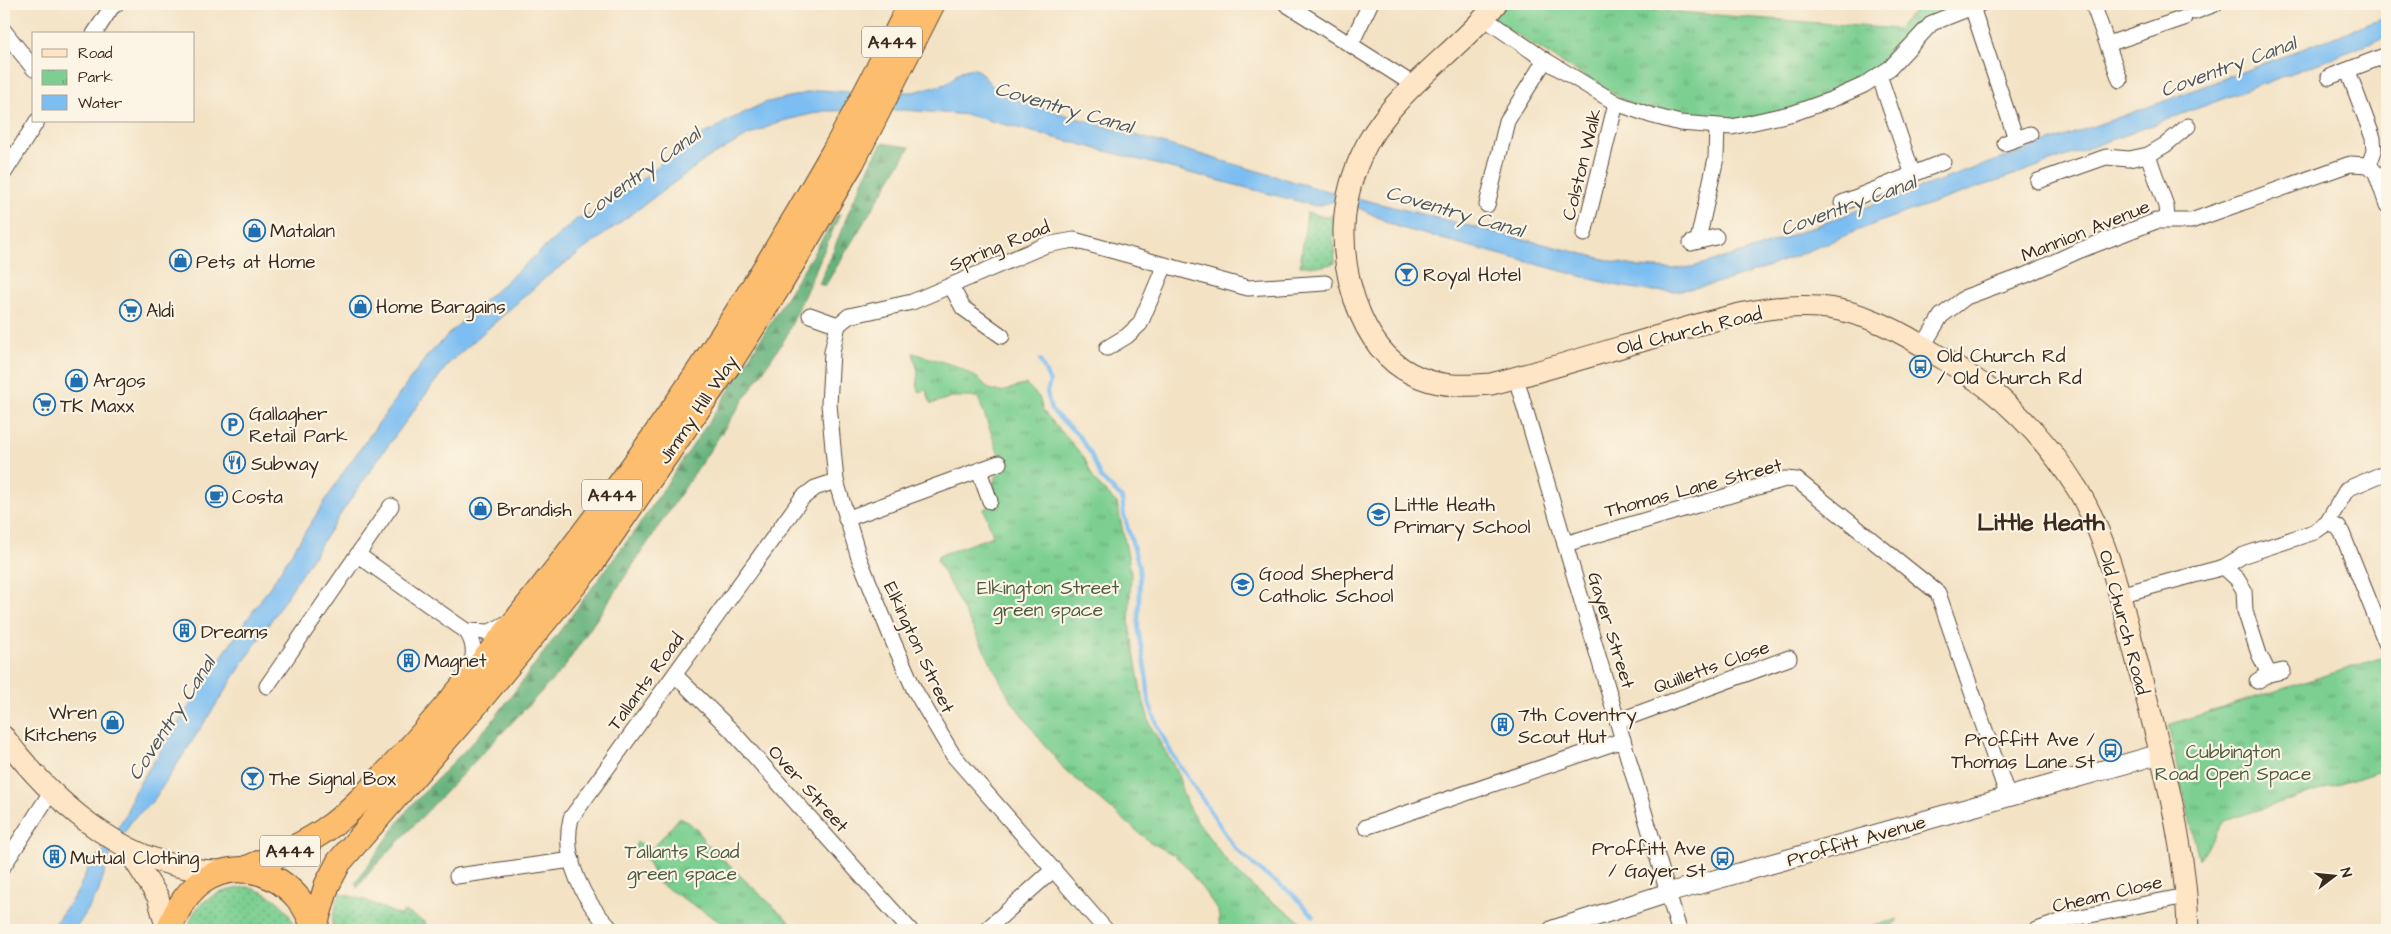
<svg xmlns="http://www.w3.org/2000/svg" width="2391" height="934" font-family="'Architects Daughter',sans-serif">
<defs>
<pattern id="grass-dots" width="8" height="8" patternUnits="userSpaceOnUse" patternTransform="scale(1.25)"><rect width="8" height="8" fill="#7ccf91"/><path d="M2 2h.1M6 6h.1" fill="none" stroke="#67a876" stroke-width="1.8" stroke-linecap="round"/></pattern>
<pattern id="forest-firs" width="22" height="20" patternUnits="userSpaceOnUse" patternTransform="scale(1.25)"><rect width="22" height="20" fill="#65b27b"/><path d="M5 1l3.5 6h-7zM16 11l3.5 6h-7z" fill="#549164"/></pattern>
<pattern id="park-tufts" width="24" height="20" patternUnits="userSpaceOnUse" patternTransform="scale(1.25)"><rect width="24" height="20" fill="#7ccf91"/><path d="M3 7l-1-3M5 7V3M7 7l1-3M15 17l-1-3M17 17v-4M19 17l1-3" fill="none" stroke="#67a876"/></pattern>
</defs>
<rect width="100%" height="100%" fill="#fcf5e5"/>
<filter id="ink" filterUnits="userSpaceOnUse"><feTurbulence type="fractalNoise" baseFrequency=".02" numOctaves="2"/><feDisplacementMap in="SourceGraphic" scale="10" xChannelSelector="R" yChannelSelector="G"/><feConvolveMatrix kernelMatrix="1 2 1 2 8 2 1 2 1" color-interpolation-filters="sRGB"/></filter>
<filter id="wash" filterUnits="userSpaceOnUse"><feTurbulence type="fractalNoise" baseFrequency=".0096" numOctaves="4" result="noise"/><feDisplacementMap in="SourceGraphic" scale="20" xChannelSelector="R" yChannelSelector="G"/><feGaussianBlur stdDeviation="1.12" result="paint"/><feColorMatrix in="noise" values="0 0 0 0 0 0 0 0 0 0 0 0 0 0 0 0 0 1.4 0 .05"/><feComposite in="paint" operator="in"/></filter>
<g filter="url(#wash)">
<rect width="100%" height="100%" fill="#f3e2c4"/>
<g fill="url(#grass-dots)" stroke="#5c7c58">
<polygon points="1307,212 1324,217 1332,215 1335,263 1323,266 1300,266"/>
<path d="M248,887C271,894 289,905 295,930H188C192,900 221,889 248,887Z"/>
<polygon points="340,893 365,900 401,916 404,911 426,923 422,930 332,930 332,919"/>
</g>
<g fill="url(#forest-firs)" stroke="#506e4c">
<path d="M882,143L910,147L825,286L819,284C840,237 856,187 882,143Z"/>
<polygon points="840,214 786,337 563,669 373,868 357,888 356,882 408,809 491,723 639,525 718,408 837,215"/>
</g>
<g fill="url(#park-tufts)" stroke="#5c7c58">
<polygon points="1505,4 1574,4 1897,29 1921,4 1947,4 1938,16 1886,67 1823,101 1716,125 1634,106 1489,18"/>
<path d="M913,353L956,366L979,379L989,389L1001,392L1026,384L1039,397L1043,411L1084,457L1094,480L1117,503L1131,571L1129,623L1141,692L1151,727L1178,773L1183,795L1198,823L1230,865L1259,893L1302,922L1285,930H1220L1218,910L1184,864L1174,855L1150,842L1065,770L1043,743L1010,699L937,560L938,556L993,536L984,509L998,503C993,490 990,479 1003,470L999,463V455L978,397H952L931,404L926,390L919,392L917,386L918,371Z"/>
<polygon points="2387,656 2387,769 2224,821 2199,860 2168,725"/>
<polygon points="680,817 698,830 704,842 793,925 802,930 733,930 657,882 648,862 634,850 637,842 653,848"/>
<polygon points="1898,919 1888,930 1860,930"/>
</g>
<path fill="#7cbef2" stroke="#5c7488" d="M2387,17V36L2348,52C2200,108 2051,163 1901,214C1829,239 1759,278 1683,290C1661,294 1636,289 1614,285L1401,228C1381,221 1352,200 1331,202C1326,203 1321,205 1316,206L968,115L905,110L824,111L782,121L747,136L706,159L545,278L449,363L381,455L338,518L153,801L132,820L109,858L98,893L77,927L74,930H50L78,891L92,859L103,852L126,814L134,792L209,675L269,588L347,467L427,356L469,314L578,218L601,211L651,172L686,140L711,131L725,122L764,103L819,90L850,92H913L946,84L961,71L973,68L979,71L1000,94L1066,115L1312,187L1620,263L1639,267L1673,269L1692,267L1755,249L1885,200L2162,102Z"/>
<g fill="none" stroke-linecap="round" stroke-linejoin="round">
<polyline stroke="#7cbef2" stroke-width="4" points="1040,360 1050,382 1047,392 1051,410 1079,436 1091,454 1101,478 1122,498 1124,515 1139,566 1140,581 1138,628 1146,672 1149,702 1158,727 1172,754 1235,848 1264,874 1293,894 1313,916"/>
</g>
</g>
<g filter="url(#ink)">
<g fill="none" stroke-linecap="round" stroke-linejoin="round">
<defs>
<g id="minor">
<polyline points="1286,4 1414,85"/>
<polyline points="2093,4 2120,80"/>
<polyline points="1972,7 2016,139"/>
<polyline points="2194,12 2215,4"/>
<polyline points="1484,18 1545,60 1616,103 1650,115 1680,123 1732,127 1794,113 1833,99 1864,85 1890,68 1932,23 1980,4"/>
<polyline points="4,31 34,69"/>
<polyline points="94,34 111,8 116,4"/>
<polyline points="1351,44 1370,4"/>
<polyline points="2108,44 2184,18"/>
<polyline points="2348,71 2373,138 2374,151 2369,165"/>
<polyline points="1879,75 1913,175"/>
<polyline points="2329,77 2387,55"/>
<polyline points="2005,143 2030,134"/>
<polyline points="2148,155 2166,206 2167,219"/>
<polyline points="2369,165 2376,173 2387,205"/>
<polyline points="4,173 37,121"/>
<polyline points="2038,181 2106,157 2129,159 2148,155 2165,145 2188,126"/>
<polyline points="1842,203 1943,162"/>
<polyline points="1487,205 1507,121 1545,60"/>
<polyline points="1584,234 1616,103"/>
<polyline points="1698,240 1716,158 1717,127"/>
<polyline points="1691,243 1716,237"/>
<polyline points="951,286 963,308 1002,336"/>
<polyline points="810,315 838,325 849,316 912,302 1046,245 1074,240 1248,288 1325,283"/>
<polyline points="838,325 832,352 829,404 836,481 859,558 892,639 914,689 953,755 1106,930"/>
<polyline points="1923,346 1941,316 1966,297 2026,275 2078,251 2156,221 2191,221 2350,164 2369,165"/>
<polyline points="1107,348 1127,336 1140,324 1165,265"/>
<polyline points="1516,378 1679,930"/>
<polyline points="979,471 990,501"/>
<polyline points="846,519 999,463"/>
<polyline points="2327,523 2338,527 2342,533 2386,643"/>
<polyline points="1565,544 1785,479 1797,480 1938,593 2008,797"/>
<path d="M358,555L466,631C475,643 476,658 467,671"/>
<polyline points="2224,567 2237,579 2244,590 2245,611 2259,654 2269,674"/>
<polyline points="2119,595 2224,567 2244,555 2314,532 2327,523 2347,489 2387,472"/>
<polyline points="466,631 490,632 509,622"/>
<polyline points="675,675 732,731 910,930"/>
<polyline points="2257,681 2269,674 2283,671"/>
<polyline points="267,686 391,506"/>
<polyline points="1618,721 1789,658"/>
<polyline points="1366,827 1623,740"/>
<polyline points="4,865 51,792"/>
<polyline points="457,876 572,860"/>
<path d="M612,930C584,902 561,859 571,818L802,498L815,488L836,481"/>
<polyline points="986,930 1054,869"/>
<polyline points="2037,930 2065,920 2186,896"/>
</g>
<polyline id="tertiary" points="1553,930 1668,893 2160,754"/>
<g id="secondary">
<path d="M1496,4C1457,52 1400,86 1368,142C1354,168 1345,199 1344,228C1343,282 1364,357 1421,378C1444,387 1467,386 1491,384C1550,369 1607,351 1665,334C1714,320 1767,303 1819,307C1862,310 1902,332 1937,355C1954,366 1973,377 1989,389C2024,417 2055,453 2078,490C2110,544 2122,605 2138,665C2160,751 2186,841 2188,930"/>
<path d="M4,737C56,806 134,874 226,871"/>
<polyline points="126,847 158,897 167,930"/>
</g>
<g id="trunk">
<path d="M243,870C275,857 305,845 332,825C352,810 368,792 385,775C429,729 468,680 508,631C628,482 737,323 831,157C860,107 885,55 911,4"/>
<polyline points="314,928 327,885 339,862 472,709 588,568 730,362 778,287 852,162 932,4"/>
<path d="M169,930C176,911 186,892 203,881C247,852 303,883 314,930"/>
</g>
</defs>
<use href="#minor" stroke="#574637" stroke-width="17"/>
<use href="#tertiary" stroke="#574637" stroke-width="21"/>
<use href="#secondary" stroke="#574637" stroke-width="23"/>
<use href="#trunk" stroke="#574637" stroke-width="27"/>
<use href="#minor" stroke="#fff" stroke-width="15"/>
<use href="#tertiary" stroke="#fff" stroke-width="19"/>
<use href="#secondary" stroke="#fee5c5" stroke-width="21"/>
<use href="#trunk" stroke="#fcbd6e" stroke-width="25"/>
</g>
</g>
<defs>
<symbol id="shop-ring" viewBox="-11 -11 22 22"><circle r="9.5" fill="#fcf5e5" stroke="#1f6fb2" stroke-width="1.5"/><path d="M-5-2.5h2.3a2.7 3.5 0 0 1 5.4 0H5L5.5 6h-11ZM-1.5-2.5h3a1.5 2.3 0 0 0-3 0Z" fill="#1f6fb2"/></symbol>
<symbol id="bar-ring" viewBox="-11 -11 22 22"><circle r="9.5" fill="#fcf5e5" stroke="#1f6fb2" stroke-width="1.5"/><path d="M-6-5H6L.8 .8V4.5H3.5V6h-7V4.5H-.8V.8Z" fill="#1f6fb2"/></symbol>
<symbol id="supermarket-ring" viewBox="-11 -11 22 22"><circle r="9.5" fill="#fcf5e5" stroke="#1f6fb2" stroke-width="1.5"/><path d="M-6-5.5h2.5l.6 2H6L4.5 2H-2.5L-4.4-4H-6ZM-1.5 3.2a1.3 1.3 0 1 0 .1 0ZM3 3.2a1.3 1.3 0 1 0 .1 0Z" fill="#1f6fb2"/></symbol>
<symbol id="bus-ring" viewBox="-11 -11 22 22"><circle r="9.5" fill="#fcf5e5" stroke="#1f6fb2" stroke-width="1.5"/><path d="M-5-6H5V4H4V6H2V4H-2V6H-4V4H-5ZM-3.5-4V0h7V-4ZM-3.5 1.2v1.5H-2V1.2ZM2 1.2v1.5H3.5V1.2Z" fill="#1f6fb2"/></symbol>
<symbol id="parking-ring" viewBox="-11 -11 22 22"><circle r="9.5" fill="#fcf5e5" stroke="#1f6fb2" stroke-width="1.5"/><path d="M-3.5-5.5H1a3.5 3.5 0 0 1 0 7H-1V5.5H-3.5ZM-1-3.4V-.6H.8a1.4 1.4 0 0 0 0-2.8Z" fill="#1f6fb2"/></symbol>
<symbol id="restaurant-ring" viewBox="-11 -11 22 22"><circle r="9.5" fill="#fcf5e5" stroke="#1f6fb2" stroke-width="1.5"/><path d="M-5-6h1v4h1v-4h1v4h1v-4h1v5L-1.5 .5V6h-2V.5L-5-1ZM5-6V6H3V1.5H1.5Q1.5-4 5-6Z" fill="#1f6fb2"/></symbol>
<symbol id="cafe-ring" viewBox="-11 -11 22 22"><circle r="9.5" fill="#fcf5e5" stroke="#1f6fb2" stroke-width="1.5"/><path d="M-5.5-4.5H6V0H3Q3 3.5 0 3.5H-2.5Q-5.5 3.5-5.5 0ZM3-3.2v2h1.7v-2ZM-6 4.5H4V6H-6Z" fill="#1f6fb2"/></symbol>
<symbol id="school-ring" viewBox="-11 -11 22 22"><circle r="9.5" fill="#fcf5e5" stroke="#1f6fb2" stroke-width="1.5"/><path d="M0-5L7-2L0 1L-7-2ZM-4 1L0 2.5L4 1V4Q0 6-4 4Z" fill="#1f6fb2"/></symbol>
<symbol id="building-ring" viewBox="-11 -11 22 22"><circle r="9.5" fill="#fcf5e5" stroke="#1f6fb2" stroke-width="1.5"/><path d="M-4-6H4V6H1V3H-1V6H-4ZM-2.5-4.3h1.7v1.8h-1.7ZM.8-4.3h1.7v1.8H.8ZM-2.5-1h1.7V.8h-1.7ZM.8-1h1.7V.8H.8Z" fill="#1f6fb2"/></symbol>
</defs>
<g fill-rule="evenodd">
<use href="#shop-ring" x="242" y="218" width="25" height="25"/>
<use href="#shop-ring" x="168" y="248" width="25" height="25"/>
<use href="#bar-ring" x="1394" y="262" width="25" height="25"/>
<use href="#shop-ring" x="348" y="294" width="25" height="25"/>
<use href="#supermarket-ring" x="118" y="298" width="25" height="25"/>
<use href="#bus-ring" x="1908" y="354" width="25" height="25"/>
<use href="#shop-ring" x="64" y="368" width="25" height="25"/>
<use href="#supermarket-ring" x="32" y="392" width="25" height="25"/>
<use href="#parking-ring" x="220" y="412" width="25" height="25"/>
<use href="#restaurant-ring" x="222" y="450" width="25" height="25"/>
<use href="#cafe-ring" x="204" y="484" width="25" height="25"/>
<use href="#shop-ring" x="468" y="496" width="25" height="25"/>
<use href="#school-ring" x="1366" y="502" width="25" height="25"/>
<use href="#school-ring" x="1230" y="572" width="25" height="25"/>
<use href="#building-ring" x="172" y="618" width="25" height="25"/>
<use href="#building-ring" x="396" y="648" width="25" height="25"/>
<use href="#shop-ring" x="100" y="710" width="25" height="25"/>
<use href="#building-ring" x="1490" y="712" width="25" height="25"/>
<use href="#bus-ring" x="2098" y="738" width="25" height="25"/>
<use href="#bar-ring" x="240" y="766" width="25" height="25"/>
<use href="#building-ring" x="42" y="844" width="25" height="25"/>
<use href="#bus-ring" x="1710" y="846" width="25" height="25"/>
</g>
<g text-anchor="middle" stroke-width="4.5" stroke-linejoin="round" paint-order="stroke">
<g fill="#fcf5e5" stroke="#75675a" stroke-width="1">
<rect x="862" y="26.5" width="60" height="31" rx="4"/>
<rect x="582" y="479.5" width="60" height="31" rx="4"/>
<rect x="260" y="835.5" width="60" height="31" rx="4"/>
</g>
<g font-size="18" font-weight="bold" fill="#3b2a1e">
<text x="892" y="48">A444</text>
<text x="612" y="501">A444</text>
<text x="290" y="857">A444</text>
</g>
<g font-size="19" fill="#3b2a1e" stroke="#fcf5e5">
<text transform="translate(1581 164) rotate(-76)" y="7">Colston Walk</text>
<text transform="translate(2085 230) rotate(-22)" y="7">Mannion Avenue</text>
<text transform="translate(999 245) rotate(-22)" y="7">Spring Road</text>
<text transform="translate(1689 330) rotate(-14)" y="7">Old Church Road</text>
<text transform="translate(697 409) rotate(-56)" y="7">Jimmy Hill Way</text>
<text transform="translate(1693 487) rotate(-15)" y="7">Thomas Lane Street</text>
<text transform="translate(2125 622) rotate(75)" y="7">Old Church Road</text>
<text transform="translate(1612 630) rotate(73)" y="7">Gayer Street</text>
<text transform="translate(920 647) rotate(65)" y="7">Elkington Street</text>
<text transform="translate(1711 666) rotate(-20)" y="7">Quilletts Close</text>
<text transform="translate(645 681) rotate(-54)" y="7">Tallants Road</text>
<text transform="translate(809 788) rotate(48)" y="7">Over Street</text>
<text transform="translate(1856 840) rotate(-16)" y="7">Proffitt Avenue</text>
<text transform="translate(2107 893) rotate(-13)" y="7">Cheam Close</text>
</g>
<g font-size="19" fill="#3b2a1e" stroke="#fcf5e5" text-anchor="start">
<text x="270" y="237">Matalan</text>
<text x="196" y="268">Pets at Home</text>
<text x="1423" y="281">Royal Hotel</text>
<text x="376" y="313">Home Bargains</text>
<text x="146" y="317">Aldi</text>
<text x="1937" y="362">Old Church Rd<tspan x="1937" dy="22">/ Old Church Rd</tspan></text>
<text x="93" y="387">Argos</text>
<text x="60" y="412">TK Maxx</text>
<text x="249" y="420">Gallagher<tspan x="249" dy="22">Retail Park</tspan></text>
<text x="251" y="470">Subway</text>
<text x="232" y="503">Costa</text>
<text x="1394" y="511">Little Heath<tspan x="1394" dy="22">Primary School</tspan></text>
<text x="497" y="516">Brandish</text>
<text x="1259" y="580">Good Shepherd<tspan x="1259" dy="22">Catholic School</tspan></text>
<text x="201" y="638">Dreams</text>
<text x="424" y="667">Magnet</text>
<text x="97" y="719" text-anchor="end">Wren<tspan x="97" dy="22">Kitchens</tspan></text>
<text x="1518" y="721">7th Coventry<tspan x="1518" dy="22">Scout Hut</tspan></text>
<text x="2095" y="746" text-anchor="end">Proffitt Ave /<tspan x="2095" dy="22">Thomas Lane St</tspan></text>
<text x="269" y="785">The Signal Box</text>
<text x="1706" y="855" text-anchor="end">Proffitt Ave<tspan x="1706" dy="22">/ Gayer St</tspan></text>
<text x="70" y="864">Mutual Clothing</text>
</g>
<g font-size="19" fill="#4e5c40" stroke="#fcf5e5">
<text x="1048" y="594">Elkington Street<tspan x="1048" dy="22">green space</tspan></text>
<text x="2233" y="758">Cubbington<tspan x="2233" dy="22">Road Open Space</tspan></text>
<text x="682" y="858">Tallants Road<tspan x="682" dy="22">green space</tspan></text>
</g>
<g font-size="20" font-style="italic" fill="#4e565e" stroke="#fcf5e5">
<text transform="translate(2228 66) rotate(-20)" y="7">Coventry Canal</text>
<text transform="translate(1064 107) rotate(16)" y="7">Coventry Canal</text>
<text transform="translate(640 173) rotate(-36)" y="7">Coventry Canal</text>
<text transform="translate(1848 205) rotate(-20)" y="7">Coventry Canal</text>
<text transform="translate(1455 211) rotate(16)" y="7">Coventry Canal</text>
<text transform="translate(171 718) rotate(-57)" y="7">Coventry Canal</text>
</g>
<g font-size="24" font-weight="bold" fill="#3b2a1e" stroke="#fcf5e5">
<text x="2041" y="530">Little Heath</text>
</g>
</g>
<rect width="2391" height="934" fill="none" stroke="#fcf5e5" stroke-width="20"/>
<rect x="32" y="32" width="162" height="90" fill="#fcf5e5" stroke="#afa495"/>
<rect x="42" y="49" width="25" height="8" fill="#fee5c5" stroke="#afa495"/>
<text x="78" y="58" font-size="15" fill="#3b2a1e">Road</text>
<rect x="42" y="70" width="25" height="15" fill="url(#park-tufts)" stroke="#afa495"/>
<text x="78" y="82" font-size="15" fill="#3b2a1e">Park</text>
<rect x="42" y="95" width="25" height="15" fill="#7cbef2" stroke="#afa495"/>
<text x="78" y="108" font-size="15" fill="#3b2a1e">Water</text>
<g transform="translate(2334 876) rotate(74)" stroke="#fcf5e5" stroke-width="4" paint-order="stroke">
<path d="M0-4L9 19L0 12L-9 19Z" fill="#3b2a1e"/>
<text y="-8" font-size="14" font-weight="bold" text-anchor="middle" fill="#3b2a1e">N</text>
</g>
</svg>
